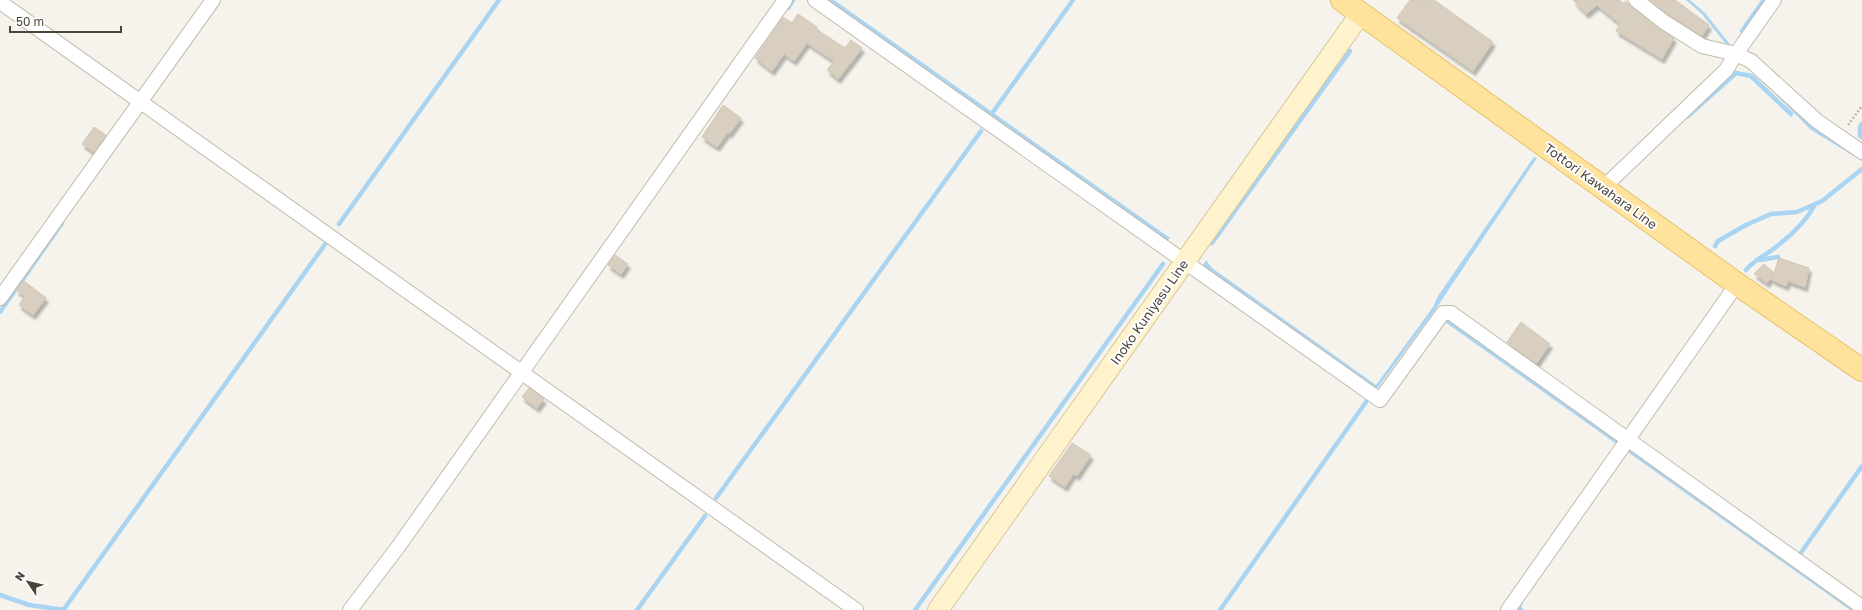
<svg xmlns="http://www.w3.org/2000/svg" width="1862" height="610" font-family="'Golos Text',sans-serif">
<defs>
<filter id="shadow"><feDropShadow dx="2.5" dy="4.5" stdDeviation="1" flood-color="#0004"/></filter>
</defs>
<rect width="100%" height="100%" fill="#f6f3ec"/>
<g fill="#a9d4f2">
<polygon points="826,0 834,0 1170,238 1167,241"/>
<polygon points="1686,0 1690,0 1705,13 1732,47 1730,49 1702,14"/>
<polygon points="1750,68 1862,156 1862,161 1811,130"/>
<polygon points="1534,157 1537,158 1435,310 1376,390 1202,267 1206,260 1212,268 1376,385 1433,307 1438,296"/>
</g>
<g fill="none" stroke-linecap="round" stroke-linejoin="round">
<g stroke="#a9d4f2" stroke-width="4.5">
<polyline points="788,8 793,0"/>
<polyline points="1742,31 1764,0"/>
<polyline points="993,112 1073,0"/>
<polyline points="1688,116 1736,73 1751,76 1791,114"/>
<polyline points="1862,124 1860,127 1860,136 1862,137"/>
<polyline points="339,224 499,0"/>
<polyline points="1212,243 1350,51"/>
<polyline points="1715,246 1718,241 1746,225 1771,214 1797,212 1822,201 1862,169"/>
<polyline points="1760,260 1778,257"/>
<path d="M1746,270C1754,260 1766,255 1776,247C1789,237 1806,221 1814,206"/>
<polyline points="0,312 62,223"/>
<polyline points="1446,320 1854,610"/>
<polyline points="716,498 981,131"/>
<polyline points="1800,554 1862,466"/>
<polyline points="0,595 29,605 65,610"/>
<polyline points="1521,601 1519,607 1521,610"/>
<polyline points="64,609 326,243"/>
<polyline points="637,610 705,516"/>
<polyline points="915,610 1163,264"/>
<polyline points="1220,610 1366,402"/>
</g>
</g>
<g fill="#d8cfc1" stroke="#d3c7b4" filter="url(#shadow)">
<polygon points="1410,0 1434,0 1493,42 1473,71 1397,18"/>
<polygon points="1573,0 1619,0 1624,4 1626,1 1631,7 1674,38 1662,59 1616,31 1620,24 1597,5 1586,14"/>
<polygon points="1650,0 1675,0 1709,25 1702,36 1669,15"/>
<polygon points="798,14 817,27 816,29 845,48 851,40 862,48 838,79 827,70 834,61 807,43 794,61 784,54 772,71 755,58 783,17 792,23"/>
<polygon points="723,105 741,118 729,134 728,132 717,147 702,137"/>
<polygon points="94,127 106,135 94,152 82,144"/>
<polygon points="615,255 628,264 621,274 608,265"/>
<polygon points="1779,258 1809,268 1805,287 1788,281 1786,286 1772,280 1773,275 1767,283 1754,274 1764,264 1774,273"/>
<polygon points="24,281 46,298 33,315 19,305 25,296 16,290"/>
<polygon points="1521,322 1550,344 1536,364 1507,342"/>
<polygon points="529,388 544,399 537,408 522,397"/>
<polygon points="1072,443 1091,455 1077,476 1073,474 1065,487 1049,476"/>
</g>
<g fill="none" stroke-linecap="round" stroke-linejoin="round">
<defs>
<g id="minor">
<polyline points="815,0 1380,400 1443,313 1451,313 1862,607"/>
<polyline points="1636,0 1664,22 1702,46 1736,54 1751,61 1817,121 1862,152"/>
<polyline points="0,2 856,610"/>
<polyline points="1604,187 1726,70 1736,54 1774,0"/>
<polyline points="0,298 213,0"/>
<polyline points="350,610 398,547 785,0"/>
<polyline points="1508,610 1737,284"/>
</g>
<polyline id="secondary" points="938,610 1361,13"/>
<polyline id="primary" points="1342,0 1737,284 1862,370"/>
</defs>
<use href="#minor" stroke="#c2bbae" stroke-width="16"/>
<use href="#secondary" stroke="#d6c79b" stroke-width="22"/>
<use href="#primary" stroke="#e6c16a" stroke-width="24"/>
<polyline stroke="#c4b79f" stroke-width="2.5" stroke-dasharray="2 2" stroke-linecap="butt" points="1848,125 1862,106"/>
<use href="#minor" stroke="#fff" stroke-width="14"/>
<use href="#secondary" stroke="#fff3cd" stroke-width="20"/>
<use href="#primary" stroke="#ffe39c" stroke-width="22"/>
</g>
<g text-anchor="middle" stroke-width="4" stroke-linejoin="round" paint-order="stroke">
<g font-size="13" fill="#4b4439" stroke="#fff">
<text transform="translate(1601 186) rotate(36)" y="5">Tottori Kawahara Line</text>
<text transform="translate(1149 312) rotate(-55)" y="5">Inoko Kuniyasu Line</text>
</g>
</g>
<g transform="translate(28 582) rotate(305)" stroke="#ffffff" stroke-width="3" paint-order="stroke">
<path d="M0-3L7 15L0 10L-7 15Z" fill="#4b4439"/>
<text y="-6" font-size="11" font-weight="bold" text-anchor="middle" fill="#4b4439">N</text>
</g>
<path d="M10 26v6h111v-6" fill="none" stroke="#4b4439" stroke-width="2"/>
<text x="16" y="26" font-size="12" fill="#4b4439" stroke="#ffffff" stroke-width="3" paint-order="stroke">50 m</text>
</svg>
